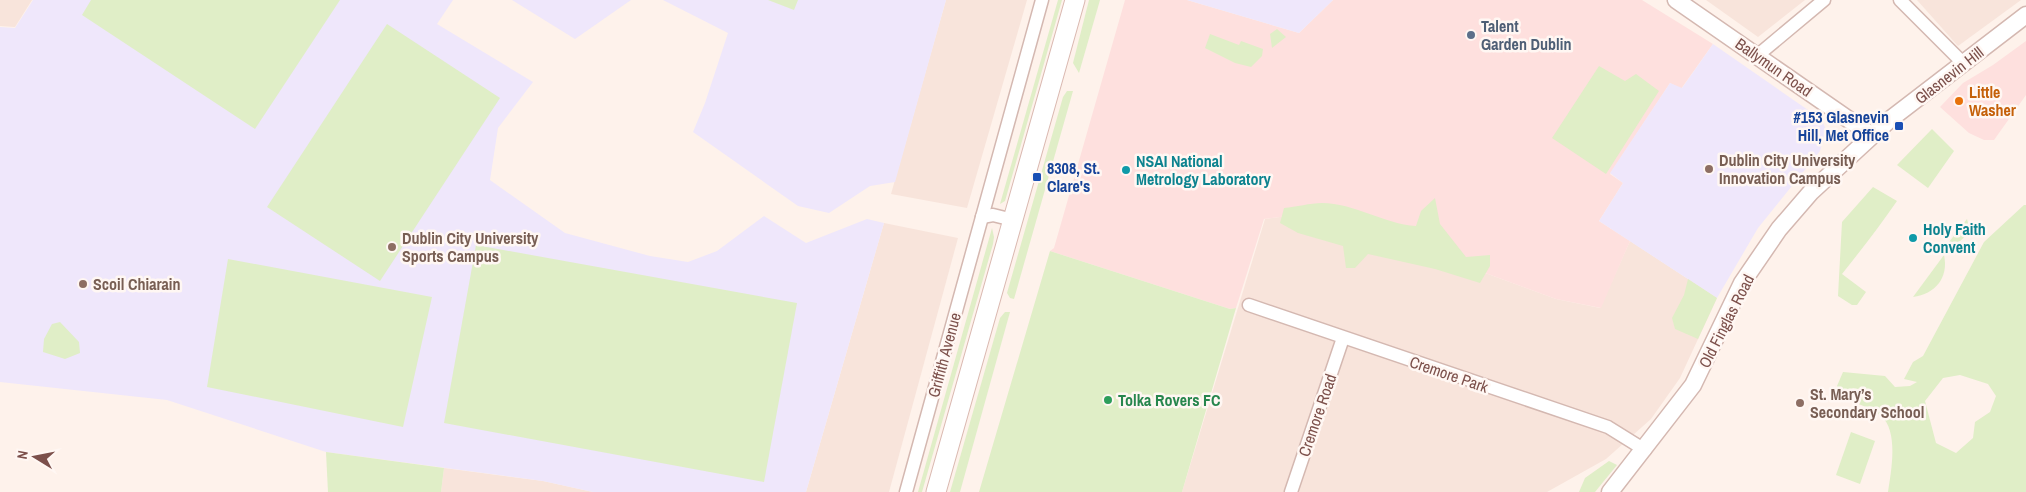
<svg xmlns="http://www.w3.org/2000/svg" width="2026" height="492" font-family="'Archivo Narrow',sans-serif">
<rect width="100%" height="100%" fill="#fef2eb"/>
<g fill="#f8e4db">
<polygon points="0,0 32,0 15,27 0,26"/>
<polygon points="946,0 1027,0 967,208 891,194"/>
<polygon points="1706,0 1805,0 1758,37"/>
<polygon points="1917,0 2021,0 1958,46"/>
<polygon points="1319,212 1556,299 1600,308 1630,241 1717,298 1680,378 1651,419 1606,459 1547,492 1182,492 1265,219"/>
<polygon points="884,223 958,238 889,492 806,492"/>
<polygon points="444,468 543,481 593,492 441,492"/>
</g>
<g fill="#fee0de">
<polygon points="1125,0 1187,0 1299,33 1333,0 1642,0 1713,44 1681,89 1670,83 1610,174 1623,183 1599,221 1630,241 1601,308 1556,299 1319,212 1264,219 1236,308 1230,309 1050,251 1054,248"/>
<polygon points="2026,41 2026,95 1994,140 1984,140 1969,133 1940,107 1963,83 1993,65"/>
</g>
<g fill="#efe7fb">
<polygon points="33,0 453,0 437,24 533,82 498,128 490,180 565,233 650,256 688,262 717,251 764,216 806,243 867,219 884,223 806,492 593,492 543,481 326,452 167,400 0,382 0,27 15,28"/>
<polygon points="512,0 631,0 575,39"/>
<polygon points="663,0 946,0 895,182 870,186 829,213 798,206 693,132 705,103 728,33"/>
<polygon points="1187,0 1333,0 1299,33"/>
<polygon points="1713,44 1821,119 1826,129 1820,151 1758,228 1717,298 1599,221 1623,183 1610,173 1670,83 1682,88"/>
</g>
<g fill="#e0eec7" fill-rule="evenodd">
<polygon points="91,0 340,0 255,129 82,15"/>
<polygon points="768,0 798,0 794,10"/>
<polygon points="1058,0 1062,0 1005,201 1000,204"/>
<polygon points="1089,0 1100,0 1079,73 1073,63"/>
<polygon points="387,24 500,98 380,281 267,207"/>
<polygon points="1277,29 1286,37 1272,48 1270,34"/>
<polygon points="1210,34 1239,45 1241,41 1263,49 1262,56 1251,67 1235,63 1205,48"/>
<polygon points="1599,66 1625,81 1636,74 1659,91 1606,174 1552,138"/>
<polygon points="1067,91 1073,91 1014,299 1010,298 1007,293 1063,97"/>
<polygon points="1932,129 1954,151 1928,188 1897,165"/>
<path d="M1873,187L1897,201C1879,227 1861,250 1842,274L1866,292L1857,305H1852L1838,296L1842,222Z"/>
<path d="M1435,198L1440,224L1466,257L1490,255V266L1480,283L1435,269L1368,254L1355,268H1346L1343,246L1298,233L1280,223L1284,208C1296,207 1310,203 1322,203C1354,203 1384,224 1416,226L1421,211Z"/>
<path d="M2024,205H2026V492H1888C1891,472 1899,431 1881,416C1869,406 1855,403 1841,398L1837,386L1843,372L1885,376L1895,387L1910,386L1917,382L1904,379L1913,362L1923,356L1984,242ZM1960,375L1988,384L1996,396L1990,412L1975,422L1973,438L1956,453L1936,443L1925,401L1943,378Z"/>
<path d="M1967,219C1971,232 1965,240 1952,245L1949,242Z"/>
<polygon points="992,228 994,237 993,244 922,492 918,492"/>
<polygon points="476,245 797,303 764,482 444,423"/>
<polygon points="1050,251 1230,309 1236,308 1182,492 979,492"/>
<path d="M1944,255C1949,278 1935,294 1913,297Z"/>
<polygon points="228,259 432,297 403,427 207,387"/>
<polygon points="1688,279 1717,298 1698,339 1675,329 1672,318 1684,295"/>
<polygon points="1005,312 1010,312 960,492 950,492 1000,318"/>
<polygon points="60,322 79,342 80,353 65,359 43,352 44,339 52,324"/>
<polygon points="1851,432 1875,441 1860,484 1836,475"/>
<polygon points="326,452 444,468 441,492 328,492"/>
<polygon points="1609,461 1617,465 1595,492 1579,492 1585,478"/>
</g>
<g fill="none" stroke-linecap="round" stroke-linejoin="round">
<defs>
<g id="minor">
<polyline points="1900,0 1963,63"/>
<polyline points="1758,55 1824,0"/>
<polyline points="982,217 993,215 1013,220"/>
<polyline points="1249,305 1608,427 1645,450"/>
<polyline points="906,492 1042,0"/>
<polyline points="1291,492 1343,338"/>
</g>
<g id="tertiary">
<polyline points="1676,0 1871,135"/>
<polyline points="1610,492 1693,385 1742,283 1779,229 1811,192 1888,121 2026,15"/>
</g>
<polyline id="secondary" points="936,492 1075,0"/>
</defs>
<use href="#minor" stroke="#d4b8b1" stroke-width="15"/>
<use href="#tertiary" stroke="#d4b8b1" stroke-width="19"/>
<use href="#secondary" stroke="#dab9b1" stroke-width="21"/>
<use href="#minor" stroke="#fff" stroke-width="12"/>
<use href="#tertiary" stroke="#fff" stroke-width="16"/>
<use href="#secondary" stroke="#fff" stroke-width="19"/>
</g>
<circle fill="#5c6f8a" stroke="#fff7f3" stroke-width="2" cx="1471" cy="35" r="5"/>
<circle fill="#e8710a" stroke="#fff7f3" stroke-width="2" cx="1959" cy="101" r="5"/>
<g fill="#1a4fb4" stroke="#fff7f3" stroke-width="2">
<rect x="1894" y="121" width="10" height="10" rx="2.5"/>
<rect x="1032" y="172" width="10" height="10" rx="2.5"/>
</g>
<g fill="#8d6e63" stroke="#fff7f3" stroke-width="2">
<circle cx="1709" cy="169" r="5"/>
<circle cx="392" cy="247" r="5"/>
<circle cx="83" cy="284" r="5"/>
<circle cx="1800" cy="403" r="5"/>
</g>
<g fill="#0f9aa8" stroke="#fff7f3" stroke-width="2">
<circle cx="1126" cy="170" r="5"/>
<circle cx="1913" cy="238" r="5"/>
</g>
<circle fill="#2e9e5b" stroke="#fff7f3" stroke-width="2" cx="1108" cy="400" r="5"/>
<g text-anchor="middle" stroke-width="5" stroke-linejoin="round" paint-order="stroke">
<g font-size="16" font-weight="bold" fill="#4e5e75" stroke="#fff7f3" text-anchor="start">
<text x="1481" y="32">Talent<tspan x="1481" dy="18">Garden Dublin</tspan></text>
</g>
<g font-size="16" fill="#7c504b" stroke="#fff7f3">
<text transform="translate(1774 67) rotate(35)" y="6">Ballymun Road</text>
<text transform="translate(1949 75) rotate(-38)" y="6">Glasnevin Hill</text>
<text transform="translate(1726 321) rotate(-63)" y="6">Old Finglas Road</text>
<text transform="translate(944 355) rotate(-75)" y="6">Griffith Avenue</text>
<text transform="translate(1449 374) rotate(19)" y="6">Cremore Park</text>
<text transform="translate(1317 415) rotate(-71)" y="6">Cremore Road</text>
</g>
<g font-size="16" font-weight="bold" fill="#c56008" stroke="#fff7f3" text-anchor="start">
<text x="1969" y="98">Little<tspan x="1969" dy="18">Washer</tspan></text>
</g>
<g font-size="16" font-weight="bold" fill="#164399" stroke="#fff7f3" text-anchor="end">
<text x="1889" y="123">#153 Glasnevin<tspan x="1889" dy="18">Hill, Met Office</tspan></text>
<text x="1047" y="174" text-anchor="start">8308, St.<tspan x="1047" dy="18">Clare's</tspan></text>
</g>
<g font-size="16" font-weight="bold" fill="#785e54" stroke="#fff7f3" text-anchor="start">
<text x="1719" y="166">Dublin City University<tspan x="1719" dy="18">Innovation Campus</tspan></text>
<text x="402" y="244">Dublin City University<tspan x="402" dy="18">Sports Campus</tspan></text>
<text x="93" y="290">Scoil Chiarain</text>
<text x="1810" y="400">St. Mary’s<tspan x="1810" dy="18">Secondary School</tspan></text>
</g>
<g font-size="16" font-weight="bold" fill="#0d838f" stroke="#fff7f3" text-anchor="start">
<text x="1136" y="167">NSAI National<tspan x="1136" dy="18">Metrology Laboratory</tspan></text>
<text x="1923" y="235">Holy Faith<tspan x="1923" dy="18">Convent</tspan></text>
</g>
<g font-size="16" font-weight="bold" fill="#27864d" stroke="#fff7f3" text-anchor="start">
<text x="1118" y="406">Tolka Rovers FC</text>
</g>
</g>
<g transform="translate(35 457) rotate(280)" stroke="#fff7f3" stroke-width="4" paint-order="stroke">
<path d="M0-4L9 19L0 12L-9 19Z" fill="#7c504b"/>
<text y="-8" font-size="14" font-weight="bold" text-anchor="middle" fill="#7c504b">N</text>
</g>
</svg>
